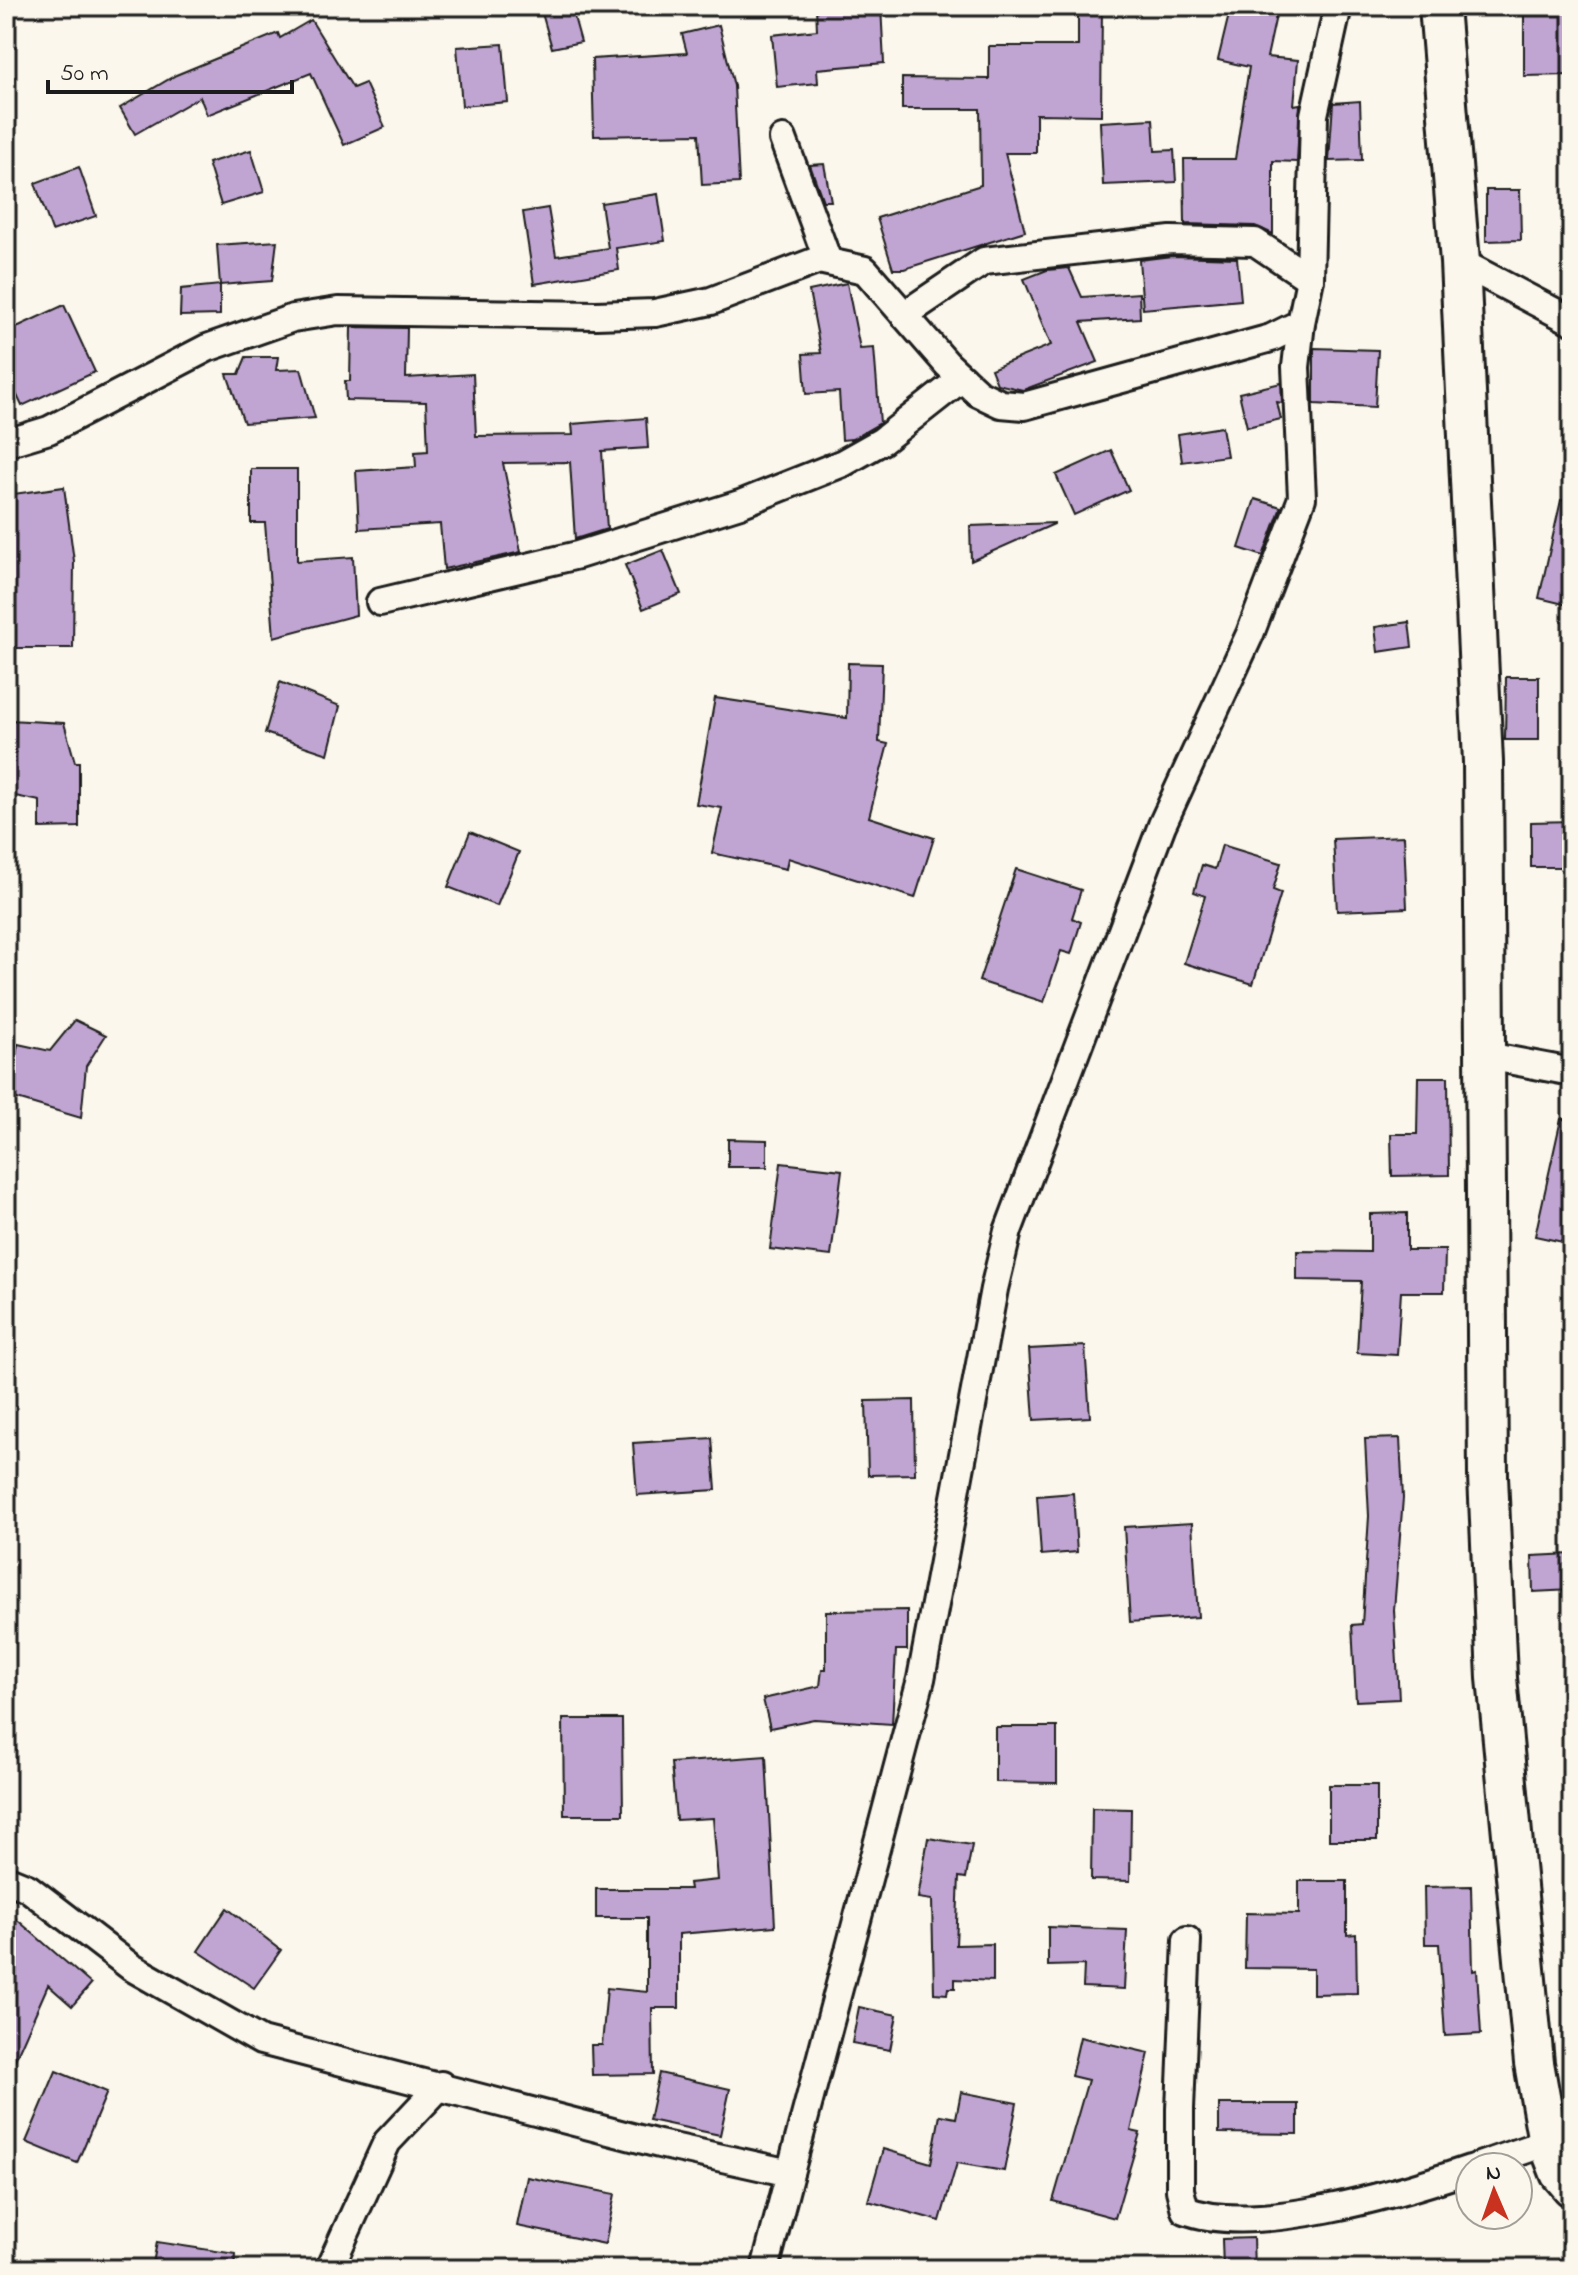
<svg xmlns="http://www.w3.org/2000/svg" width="1578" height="2275" font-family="'Indie Flower',sans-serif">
<rect width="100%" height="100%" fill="#fbf7ec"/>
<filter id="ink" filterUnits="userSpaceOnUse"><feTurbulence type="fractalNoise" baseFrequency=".0125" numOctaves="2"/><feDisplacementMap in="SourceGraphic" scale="16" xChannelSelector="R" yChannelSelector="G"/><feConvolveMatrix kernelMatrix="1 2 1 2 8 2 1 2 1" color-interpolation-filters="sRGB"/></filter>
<g filter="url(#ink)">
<g fill="#c0a5d2" stroke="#1c1c1c" stroke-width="2">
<polygon points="540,6 571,6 581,42 552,48"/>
<polygon points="816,6 881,6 884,63 817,69 818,83 777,87 772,35 817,30"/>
<polygon points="1078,6 1102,6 1101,115 1036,114 1036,153 1005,153 1025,231 904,269 893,269 877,218 981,185 980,109 902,109 902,78 989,79 989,46 1078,46"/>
<polygon points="1231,6 1277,11 1267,57 1298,60 1294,105 1300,104 1297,162 1273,161 1273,234 1255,226 1185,224 1184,159 1235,159 1249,67 1218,60"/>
<polygon points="1524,6 1572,6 1572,75 1524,76"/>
<polygon points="311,20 353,88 365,83 385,127 344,145 311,73 207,115 200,97 135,134 120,108 176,75 278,33 280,38"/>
<polygon points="719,25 734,86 739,183 702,185 699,134 594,136 592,59 687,53 682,34"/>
<polygon points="503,44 508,102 462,106 457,47"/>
<polygon points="1360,101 1362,160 1329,161 1333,103"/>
<polygon points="1153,119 1155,151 1174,150 1176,182 1103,185 1100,122"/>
<polygon points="251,150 264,192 221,205 208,163"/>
<polygon points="824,164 831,201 823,201 810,165"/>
<polygon points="79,167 96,216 52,231 35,183"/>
<polygon points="1486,190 1520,190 1521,240 1486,241"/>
<polygon points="658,194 665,241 616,248 619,270 534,284 523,212 548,208 556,256 608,248 601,203"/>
<polygon points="277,241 272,281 220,285 217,245"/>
<polygon points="1172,256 1237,258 1241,300 1143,309 1139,260"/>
<polygon points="1069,268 1082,297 1139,293 1140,318 1081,322 1098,362 1023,390 997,384 991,369 1051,345 1024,279 1047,270"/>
<polygon points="847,283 860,349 874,348 880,423 852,439 842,440 839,392 806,394 803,354 821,353 809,291"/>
<polygon points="220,285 220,315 180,316 181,289"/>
<polygon points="64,305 95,372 22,406 6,372 6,332"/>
<polygon points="351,327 407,328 406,378 473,374 476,436 573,435 572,424 646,418 648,448 602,451 607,529 575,539 570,462 503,463 521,552 444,569 440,524 359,529 356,471 416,467 415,452 428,451 426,402 346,400 345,381 350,381"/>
<polygon points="1314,348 1378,350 1375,407 1314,404"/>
<polygon points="246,357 278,357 276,370 301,369 315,418 244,423 227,374 239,374"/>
<polygon points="1281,383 1282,403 1277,402 1281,419 1247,427 1239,393"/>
<polygon points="1222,427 1227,456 1182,462 1178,434"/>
<polygon points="1111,450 1129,490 1074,515 1056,475"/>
<polygon points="251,469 297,469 297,561 353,557 356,615 274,637 265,523 251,523"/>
<polygon points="64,487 74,561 73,648 6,648 6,495"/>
<polygon points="1255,499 1281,507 1263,556 1239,548"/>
<polygon points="1561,500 1572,501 1572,606 1539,598"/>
<polygon points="1054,523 1054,524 971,561 970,526"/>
<polygon points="663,550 681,594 643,609 625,565"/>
<polygon points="1409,622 1412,647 1378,652 1375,627"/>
<polygon points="848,663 882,664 879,742 888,744 869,817 934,838 915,898 788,858 786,869 712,853 722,808 696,804 715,698 847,718"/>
<polygon points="1506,677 1539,677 1539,740 1505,740"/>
<polygon points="280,682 340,706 328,754 265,733"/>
<polygon points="9,720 64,723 75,762 79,762 79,827 40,828 40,801 10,795"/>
<polygon points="1572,821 1572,867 1531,867 1531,822"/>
<polygon points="470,832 519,852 497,906 448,887"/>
<polygon points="1404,836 1407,908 1337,911 1333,839"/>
<polygon points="1222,845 1281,863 1273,890 1281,893 1253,984 1184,963 1205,896 1194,892 1202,865 1215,869"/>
<polygon points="1016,869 1081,890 1072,918 1081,922 1071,954 1061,951 1044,1002 979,981"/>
<polygon points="75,1020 106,1035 86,1066 81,1118 7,1096 18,1044 50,1051"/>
<polygon points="1418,1077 1448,1077 1449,1175 1392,1176 1391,1134 1417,1134"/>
<polygon points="1561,1119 1572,1120 1572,1244 1535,1236"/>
<polygon points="728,1139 767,1140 767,1167 728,1167"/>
<polygon points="781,1163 842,1170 831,1256 770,1249"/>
<polygon points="1407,1213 1407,1250 1445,1250 1444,1292 1401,1292 1397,1355 1357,1353 1361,1281 1297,1280 1297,1251 1370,1252 1370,1214"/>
<polygon points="1085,1346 1090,1417 1034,1420 1029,1349"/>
<polygon points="914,1400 915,1474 868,1475 866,1401"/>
<polygon points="712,1438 716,1490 637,1495 633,1443"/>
<polygon points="1400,1438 1403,1498 1394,1610 1399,1699 1356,1701 1352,1625 1362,1624 1369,1516 1365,1439"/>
<polygon points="1073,1493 1077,1552 1041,1555 1037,1496"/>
<polygon points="1192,1523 1198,1617 1130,1622 1124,1527"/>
<polygon points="1572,1554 1572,1590 1533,1592 1532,1556"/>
<polygon points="907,1610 907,1650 896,1650 892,1724 814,1719 770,1728 763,1699 820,1686 822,1669 826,1669 826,1611"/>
<polygon points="563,1719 622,1719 623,1815 564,1815"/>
<polygon points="995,1727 1057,1727 1057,1783 995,1782"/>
<polygon points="766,1756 775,1926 679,1934 679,2008 652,2008 653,2074 592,2075 591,2045 602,2045 607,1988 647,1992 647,1918 596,1918 596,1889 690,1889 689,1883 718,1880 713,1818 676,1820 671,1763"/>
<rect x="1329" y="1785" width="48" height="55"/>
<polygon points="1092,1808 1131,1809 1130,1881 1091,1880"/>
<polygon points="928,1838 972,1845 966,1878 959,1877 956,1945 993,1944 993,1981 955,1979 955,1988 948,1988 947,1994 934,1993 932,1900 918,1898"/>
<polygon points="1299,1881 1347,1881 1347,1935 1356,1934 1357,1993 1313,1994 1313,1969 1245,1968 1246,1913 1299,1914"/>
<polygon points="1471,1886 1473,1971 1477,1970 1481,2034 1445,2036 1439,1944 1425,1944 1424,1887"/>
<polygon points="227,1908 281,1950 254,1988 198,1951"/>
<polygon points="6,1910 91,1984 72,2006 48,1985 6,2080"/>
<polygon points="1048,1927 1127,1930 1124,1989 1083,1987 1084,1965 1048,1966"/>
<polygon points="859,2007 897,2015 890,2050 852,2043"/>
<polygon points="1080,2037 1149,2053 1131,2131 1140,2133 1115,2218 1053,2201 1088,2080 1071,2076"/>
<polygon points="56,2071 107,2092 77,2163 26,2142"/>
<polygon points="659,2073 730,2089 720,2135 649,2120"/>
<polygon points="961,2092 1017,2103 1004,2171 957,2163 940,2221 868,2201 883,2149 931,2163 940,2115 956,2118"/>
<polygon points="1219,2104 1298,2104 1298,2134 1219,2133"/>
<polygon points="527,2177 615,2194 605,2244 517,2226"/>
<polygon points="1253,2238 1254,2269 1223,2269 1222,2239"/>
<polygon points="157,2242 236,2254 235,2269 152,2269"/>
</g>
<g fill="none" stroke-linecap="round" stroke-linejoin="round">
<defs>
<g id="street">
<polyline points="783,139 828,261"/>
<polyline points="1460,262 1572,321"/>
<polyline points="904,315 984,261 1171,240 1255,242 1310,279"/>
<polyline points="6,443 49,430 207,348 293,318 338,311 596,315 655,313 711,301 819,260 865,270 947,364 978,393 1001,404 1024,406 1271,338 1301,323 1310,279 1314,115 1338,6"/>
<polyline points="380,602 578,555 740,504 843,463 882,441 962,378"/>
<polyline points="1487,1056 1572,1072"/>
<polyline points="6,1879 28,1888 131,1967 261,2041 659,2144 790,2173 765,2269"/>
<path d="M1187,1940L1180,2109V2190L1185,2210C1254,2237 1400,2193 1470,2169"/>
<polyline points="1476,2167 1548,2142"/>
<polyline points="790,2173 921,1679 994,1289 1008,1231 1162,825 1250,634 1302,498 1296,367 1301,323"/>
<polyline points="329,2269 387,2142 441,2085"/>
</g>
<polyline id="secondary" points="1439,6 1460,262 1483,762 1488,1476 1497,1678 1534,2063 1548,2142 1560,2173 1572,2187"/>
</defs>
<use href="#street" stroke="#1c1c1c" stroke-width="32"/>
<use href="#secondary" stroke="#1c1c1c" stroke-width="44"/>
<use href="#street" stroke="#fbf7ec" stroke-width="26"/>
<use href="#secondary" stroke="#fbf7ec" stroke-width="38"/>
</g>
</g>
<rect width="1578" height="2275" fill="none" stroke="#fbf7ec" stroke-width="32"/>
<rect x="16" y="16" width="1546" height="2243" fill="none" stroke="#1c1c1c" stroke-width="3" filter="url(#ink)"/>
<g transform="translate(1494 2191) rotate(358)"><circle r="38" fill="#fbf7ec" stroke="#a29f99" stroke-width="2"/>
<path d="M0-6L14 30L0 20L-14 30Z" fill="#c8321e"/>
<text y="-12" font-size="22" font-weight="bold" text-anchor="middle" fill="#1c1c1c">N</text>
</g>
<path d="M48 80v12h244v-12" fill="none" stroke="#1c1c1c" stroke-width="4"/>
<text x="60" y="80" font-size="24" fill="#1c1c1c" stroke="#fbf7ec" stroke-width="6" paint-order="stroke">50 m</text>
</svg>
